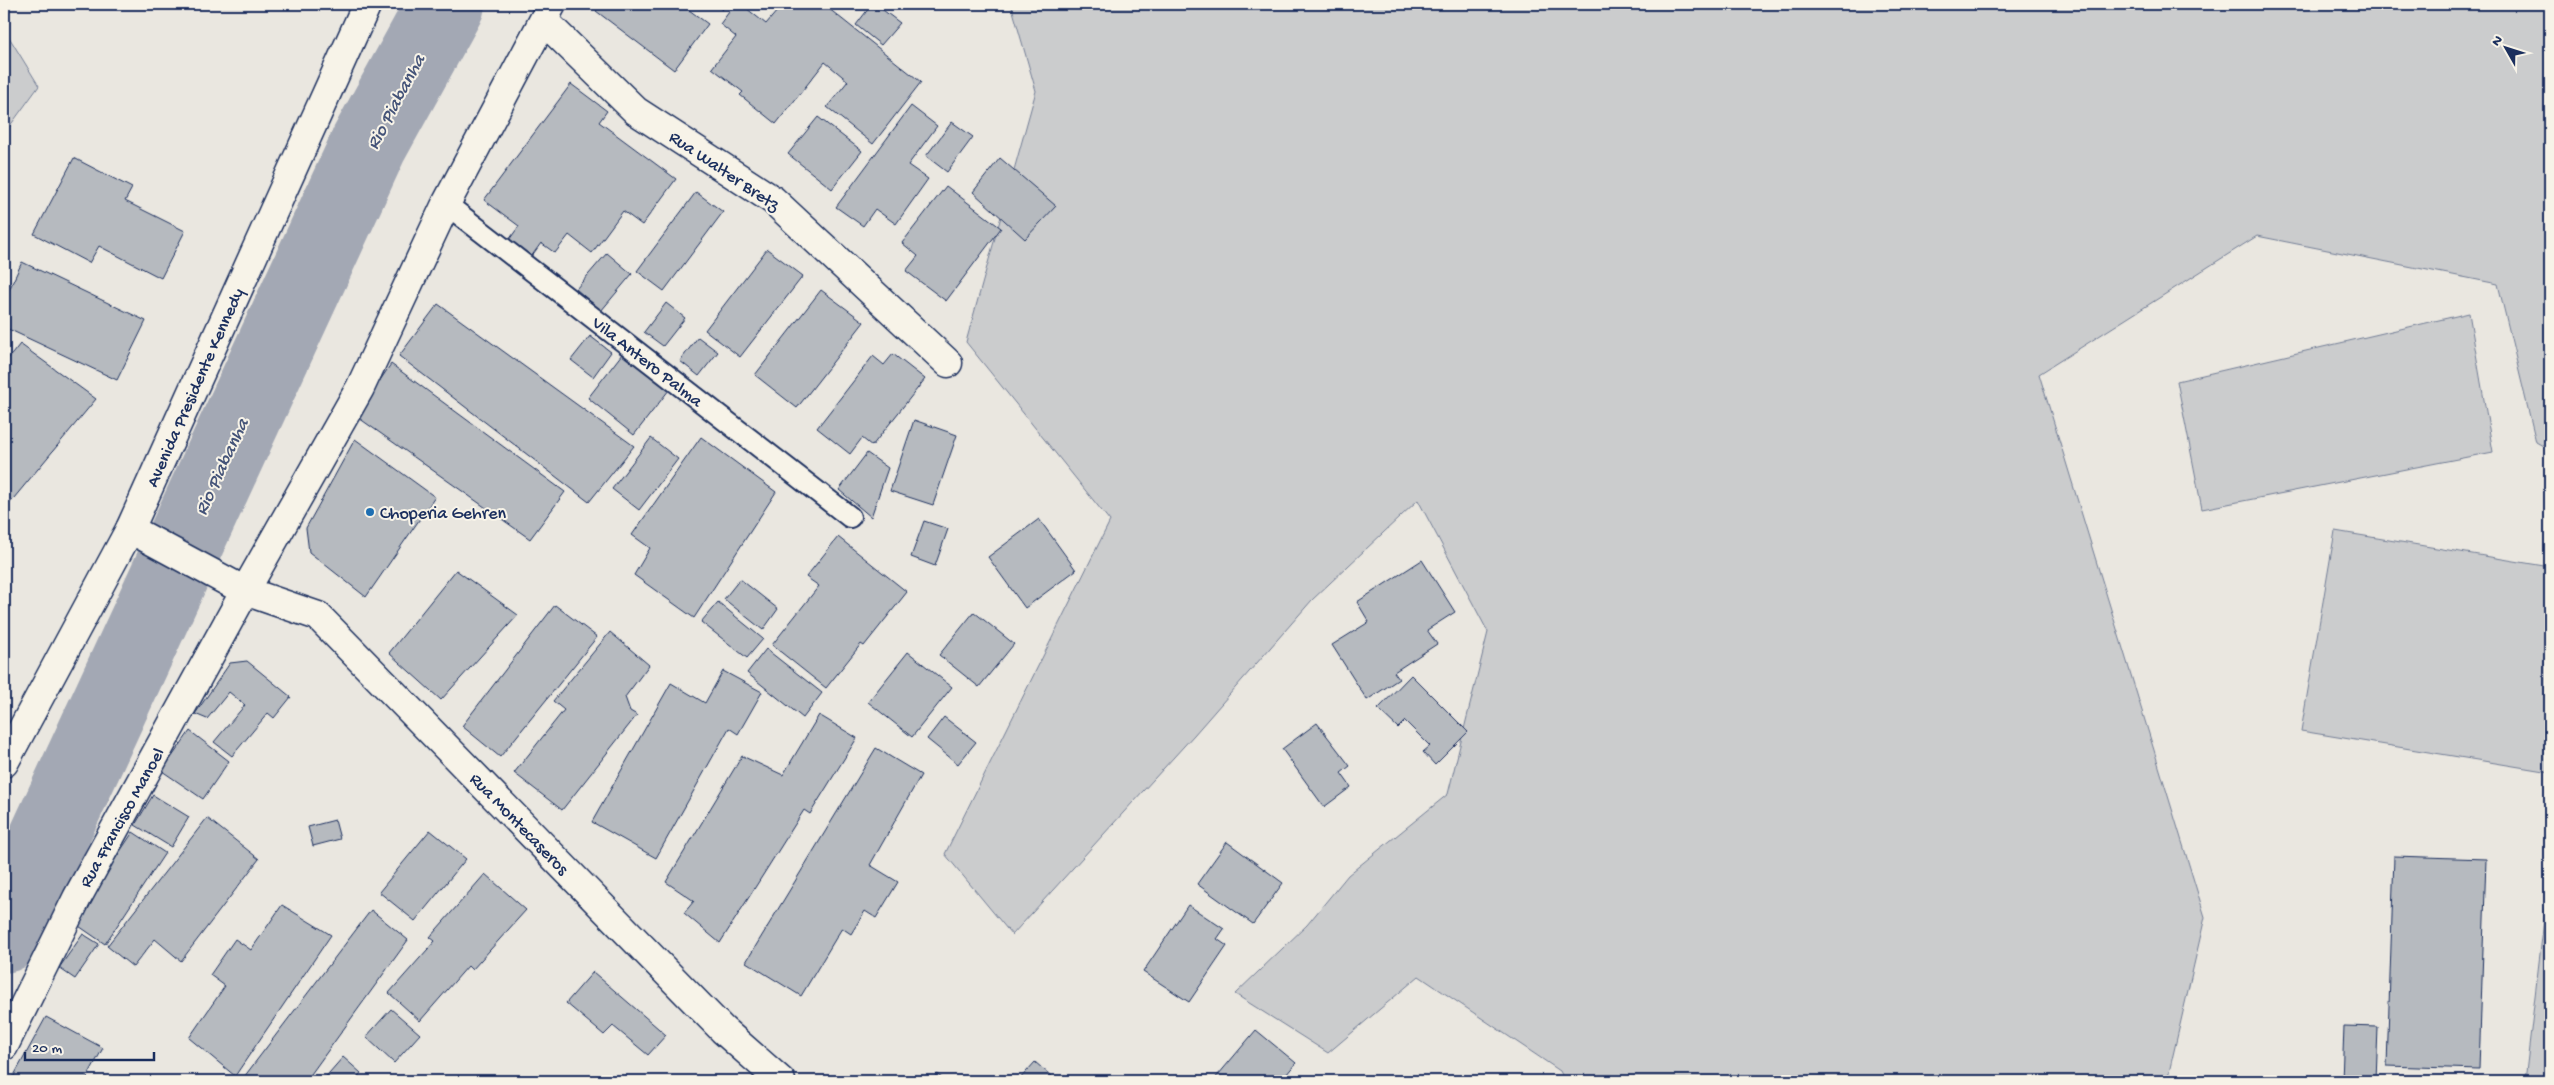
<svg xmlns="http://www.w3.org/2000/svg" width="2554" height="1085" font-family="'Gochi Hand',sans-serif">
<rect width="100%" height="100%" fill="#eae7e0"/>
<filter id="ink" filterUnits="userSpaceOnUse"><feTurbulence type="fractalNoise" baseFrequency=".02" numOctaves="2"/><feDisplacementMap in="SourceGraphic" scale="10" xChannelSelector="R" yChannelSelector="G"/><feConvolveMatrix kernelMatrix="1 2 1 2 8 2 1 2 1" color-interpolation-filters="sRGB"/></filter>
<g filter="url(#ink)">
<g fill="#cbcccd" stroke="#737e96">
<polygon points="1011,4 2550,4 2550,450 2536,442 2498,284 2257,236 2039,374 2205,917 2167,1081 1565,1081 1560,1071 1419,976 1328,1053 1235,994 1307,925 1348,875 1448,794 1488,632 1418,500 1312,600 1194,735 1012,935 945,854 1110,521 966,342 1036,91"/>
<polygon points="4,29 39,86 4,134"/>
<polygon points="2469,313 2493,452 2202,509 2177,381"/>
<polygon points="2335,531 2550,567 2550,772 2301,731"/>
<polygon points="2550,869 2550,1081 2525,1081"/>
</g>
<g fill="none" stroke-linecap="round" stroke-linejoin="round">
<polyline stroke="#a3a8b4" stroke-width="78" points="4,934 369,144 446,4"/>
</g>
<g fill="#b6babf" stroke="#1b2f5e">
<polygon points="601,4 681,4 708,24 674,70 596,11"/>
<polygon points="715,4 726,4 722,10"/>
<polygon points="735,4 741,4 766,24 783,4 823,4 921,82 873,144 827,107 848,81 825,62 776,124 740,95 743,92 712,68 736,37 720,24"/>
<polygon points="872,4 875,4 900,23 881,45 856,25"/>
<polygon points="571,84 607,111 599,122 676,179 642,225 623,211 592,253 569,235 555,253 541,243 531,257 509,240 519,226 484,200"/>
<polygon points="911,106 937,126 908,165 928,179 896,224 875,209 863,226 836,207"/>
<polygon points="818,117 862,151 832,189 788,154"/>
<polygon points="952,122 973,137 947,172 926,156"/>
<polygon points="74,158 132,188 125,201 185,231 161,278 99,246 89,263 34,234"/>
<polygon points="1000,158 1056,206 1025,239 973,192"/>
<polygon points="946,186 1001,228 946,301 906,271 918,256 902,243"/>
<polygon points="696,192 723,212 664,291 637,271"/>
<polygon points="767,249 803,276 740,357 705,330"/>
<polygon points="607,253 632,274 601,311 576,289"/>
<polygon points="22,262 146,321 117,380 4,327 4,301"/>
<polygon points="821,290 864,322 797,408 755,375"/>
<polygon points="666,303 685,318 663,346 644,332"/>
<polygon points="438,304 634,446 589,502 399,356"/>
<polygon points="590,336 611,352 593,377 571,360"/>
<polygon points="698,337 718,352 699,376 680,361"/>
<polygon points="20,344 96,399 4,510 4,364"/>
<polygon points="622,354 669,390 634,435 588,398"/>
<polygon points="893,354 925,379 872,446 862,438 850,454 817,428 873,356 884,365"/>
<polygon points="391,364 565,492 530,539 356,416"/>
<polygon points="914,420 957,435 933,505 890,491"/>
<polygon points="701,437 776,492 694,618 634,575 650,548 632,535"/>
<polygon points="651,438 678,459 639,510 612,489"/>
<polygon points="355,439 435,497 366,597 309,552 306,528"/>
<polygon points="867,453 888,468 871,517 839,490"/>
<polygon points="1039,519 1076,570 1025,608 988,557"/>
<polygon points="924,521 948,529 935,566 911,557"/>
<polygon points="838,537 907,592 864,646 861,644 826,688 772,645 819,586 806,577"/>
<polygon points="1422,560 1455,612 1427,630 1437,644 1394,672 1399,679 1367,700 1332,645 1369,622 1357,602"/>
<polygon points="456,570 518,615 441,700 389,653"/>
<polygon points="740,579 778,609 763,630 724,599"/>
<polygon points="718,602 763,639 747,658 701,622"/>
<polygon points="555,605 597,637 500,757 462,726"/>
<polygon points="974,612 1014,644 979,687 939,655"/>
<polygon points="610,632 649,665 625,697 630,711 637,715 562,810 514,773 564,710 553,701"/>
<polygon points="766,649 822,693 803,718 747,673"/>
<polygon points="908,652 952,687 912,737 868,702"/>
<polygon points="247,661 291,697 274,718 268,713 232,756 214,742 245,705 229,692 207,719 195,714 230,663"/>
<polygon points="723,671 762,692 738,734 729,728 656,858 592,822 671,683 705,703"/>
<polygon points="1411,675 1468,732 1435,765 1423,752 1430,746 1405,721 1398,728 1378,709"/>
<polygon points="819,715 857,738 810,814 804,810 720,943 684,913 694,901 666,882 742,756 783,775"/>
<polygon points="944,717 976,742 958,764 927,739"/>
<polygon points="1317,723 1350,766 1341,773 1351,787 1324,807 1282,749"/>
<polygon points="190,731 229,761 203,799 162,771"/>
<polygon points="876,748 921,775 870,865 898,882 876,918 865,911 851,934 842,928 801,996 746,962"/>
<polygon points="153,795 189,817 171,847 135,825"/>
<polygon points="207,818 259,859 181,961 155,939 133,967 107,946"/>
<polygon points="335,820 340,839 313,846 308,827"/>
<polygon points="430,830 466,859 415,921 379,892"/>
<polygon points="133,832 165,853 105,944 73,922"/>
<polygon points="1227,842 1283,883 1253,924 1197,884"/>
<polygon points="2394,856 2486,859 2479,1069 2387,1066"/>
<polygon points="485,874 526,910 472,970 468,966 420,1021 389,993 435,941 430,937"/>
<polygon points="282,905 331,935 235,1076 189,1038 225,986 210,975 235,939 251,950"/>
<polygon points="1188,905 1224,929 1217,939 1227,946 1189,1002 1143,972"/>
<polygon points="371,910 408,940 306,1081 250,1081 244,1077"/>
<polygon points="83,934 99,944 75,979 59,968"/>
<polygon points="593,972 666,1035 648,1055 613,1026 604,1035 566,1003"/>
<polygon points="391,1009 420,1034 394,1063 366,1037"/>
<polygon points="46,1017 103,1048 85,1081 11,1081"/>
<polygon points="2344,1026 2378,1027 2376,1081 2342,1081"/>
<polygon points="1256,1030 1296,1063 1281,1081 1213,1081"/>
<polygon points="343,1057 361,1073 354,1081 322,1081"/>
<polygon points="1035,1062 1057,1081 1018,1081"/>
<polygon points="937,1074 945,1081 931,1081"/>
</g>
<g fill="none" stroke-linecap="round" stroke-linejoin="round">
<defs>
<polyline id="service" points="446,204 850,517"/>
<polyline id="minor" points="544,21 636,111 773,200 948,363"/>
<polyline id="secondary" points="4,1046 77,898 245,591"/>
<g id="primary">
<polyline points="130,529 245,591 318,616 723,1030 781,1081"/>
<polyline points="245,591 360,388 446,204 552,4"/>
<polyline points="4,763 130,529 367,4"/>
</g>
</defs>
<use href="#service" stroke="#1b2f5e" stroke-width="24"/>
<use href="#minor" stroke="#1b2f5e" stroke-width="31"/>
<use href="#secondary" stroke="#1b2f5e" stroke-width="31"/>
<use href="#primary" stroke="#1b2f5e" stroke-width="31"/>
<use href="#service" stroke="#f7f3e8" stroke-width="20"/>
<use href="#minor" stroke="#f7f3e8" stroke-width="28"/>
<use href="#secondary" stroke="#f7f3e8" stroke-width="28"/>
<use href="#primary" stroke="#f7f3e8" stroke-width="28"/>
</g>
</g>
<circle fill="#1f6fb2" stroke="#f7f3e8" stroke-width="2" cx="370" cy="512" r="5"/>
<g text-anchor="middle" stroke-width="4" stroke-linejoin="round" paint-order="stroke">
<g font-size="18" fill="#1b2f5e" stroke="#f7f3e8">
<text transform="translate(725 170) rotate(34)" y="6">Rua Walter Bretz</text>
<text transform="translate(648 361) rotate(38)" y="6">Vila Antero Palma</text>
<text transform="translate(194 387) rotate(-66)" y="6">Avenida Presidente Kennedy</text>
<text transform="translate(121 817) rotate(-61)" y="6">Rua Francisco Manoel</text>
<text transform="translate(520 823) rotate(46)" y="6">Rua Montecaseros</text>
</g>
<g font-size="18" fill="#1b2f5e" stroke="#f7f3e8" text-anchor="start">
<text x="380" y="518">Choperia Gehren</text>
</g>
<g font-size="19" font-style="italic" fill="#445378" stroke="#f7f3e8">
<text transform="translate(394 101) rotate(-62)" y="7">Rio Piabanha</text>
<text transform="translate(220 466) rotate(-65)" y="7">Rio Piabanha</text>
</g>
</g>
<rect width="2554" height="1085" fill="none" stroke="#f7f3e8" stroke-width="20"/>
<rect x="10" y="10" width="2534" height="1065" fill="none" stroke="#1b2f5e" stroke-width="2" filter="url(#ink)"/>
<g transform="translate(2506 48) rotate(309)" stroke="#f7f3e8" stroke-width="4" paint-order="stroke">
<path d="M0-4L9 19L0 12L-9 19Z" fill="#1b2f5e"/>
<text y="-8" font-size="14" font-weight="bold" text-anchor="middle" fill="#1b2f5e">N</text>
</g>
<path d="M25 1052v8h129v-8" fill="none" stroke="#1b2f5e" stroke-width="2.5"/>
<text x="32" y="1052" font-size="15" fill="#1b2f5e" stroke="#f7f3e8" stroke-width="4" paint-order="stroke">20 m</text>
</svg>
